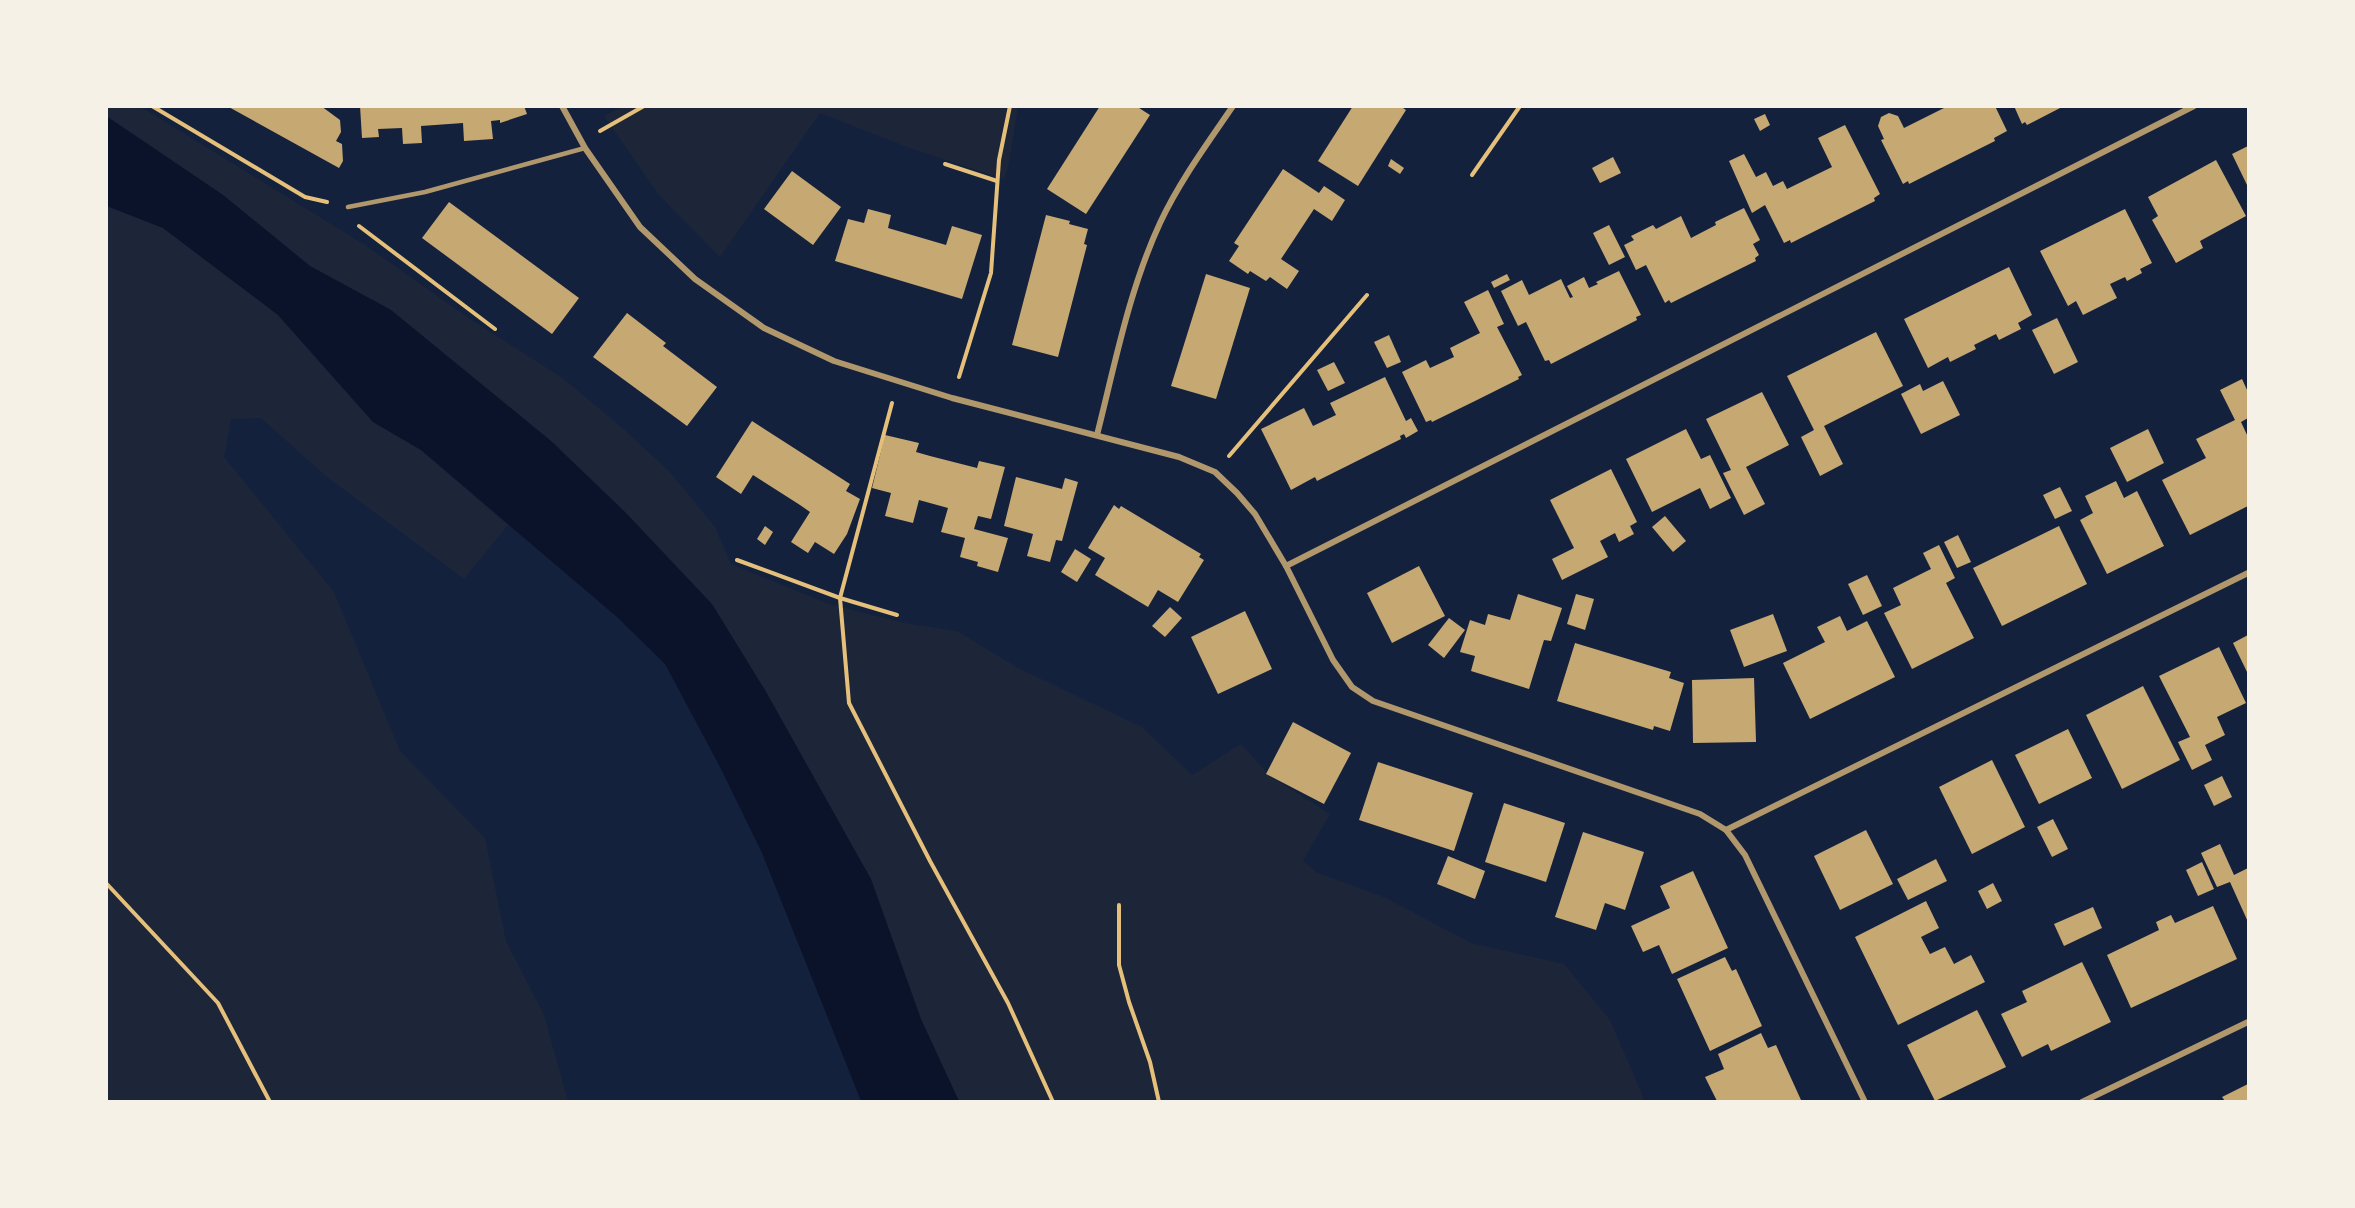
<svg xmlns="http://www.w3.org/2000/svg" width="2355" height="1208" font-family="'Golos Text',sans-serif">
<rect width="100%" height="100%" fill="#14213d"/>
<g fill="#1d2539">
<polygon points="624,106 1018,107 1008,168 1004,179 907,147 820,113 720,257 659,195 604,116"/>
<polygon points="106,107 141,107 365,245 470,319 564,379 620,426 669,471 715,527 731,564 829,604 904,623 957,631 1018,668 1142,727 1192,775 1241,744 1270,776 1330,814 1303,861 1318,873 1386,898 1471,943 1564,964 1610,1020 1645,1101 905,1101 626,513 551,441 391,310 310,266 223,195 107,116"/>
<polygon points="106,206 163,228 278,315 373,422 421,450 508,525 464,579 327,477 261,418 231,419 224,457 334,592 400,751 485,838 506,941 544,1015 568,1101 107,1101"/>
</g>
<polygon fill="#0b132b" points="106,116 223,195 310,266 391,310 551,441 627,514 712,604 765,690 871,879 921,1019 959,1101 861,1101 762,853 720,767 665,664 617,617 421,450 373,422 278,315 163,228 107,206"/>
<g fill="#c6a872">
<polygon points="227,106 321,106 340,120 341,132 336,141 342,144 343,161 339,168"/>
<polygon points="360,106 524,106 527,114 500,123 500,120 491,121 493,139 464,141 463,123 421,126 422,143 403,144 402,128 378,129 379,137 362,138"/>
<polygon points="1100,106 1136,106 1150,115 1086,214 1047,189"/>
<polygon points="1353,106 1400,106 1406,110 1358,186 1318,161"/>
<polygon points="1948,106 1995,106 2007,131 1994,138 1995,141 1909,184 1908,181 1903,184 1881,140 1884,139 1878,126 1881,117 1889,113 1898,116 1904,128"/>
<polygon points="2014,106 2064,106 2027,125 2025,122 2022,124"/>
<polygon points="1765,114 1770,125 1760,131 1754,119"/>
<polygon points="1845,125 1880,194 1874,198 1875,201 1791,243 1790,240 1784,243 1765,205 1752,213 1729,161 1744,154 1756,177 1766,172 1773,186 1783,181 1787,189 1832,167 1818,138"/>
<polygon points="2248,146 2248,187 2232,154"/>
<polygon points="1613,157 1621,173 1600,183 1592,168"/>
<polygon points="1391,159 1404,168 1400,174 1388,166"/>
<polygon points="2216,160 2246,216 2200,241 2203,248 2176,263 2152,220 2158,216 2148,197"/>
<polygon points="1283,169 1319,193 1324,186 1345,200 1332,221 1314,209 1291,244 1281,259 1299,271 1287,289 1270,277 1266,281 1250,271 1248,274 1229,261 1239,246 1234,243"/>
<polygon points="792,171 841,207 813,245 764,209"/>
<polygon points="449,202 579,298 552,334 422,238"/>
<polygon points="1744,208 1760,240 1753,244 1759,255 1755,258 1756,261 1671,303 1669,300 1665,303 1646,265 1636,270 1624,245 1634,240 1631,236 1653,225 1656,229 1681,216 1691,238 1716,225 1715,222"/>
<polygon points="868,209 891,215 888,228 946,245 952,226 982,235 962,299 835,261 848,219 864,223"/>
<polygon points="2125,209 2152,263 2140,269 2142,273 2127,281 2125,277 2110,284 2117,298 2083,315 2076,301 2068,306 2040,251"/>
<polygon points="1046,215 1070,221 1069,224 1088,229 1084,244 1087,245 1058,357 1012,345"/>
<polygon points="1609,225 1625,257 1609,265 1593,233"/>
<polygon points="2009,267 2032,315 2018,323 2021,329 1999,340 1996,334 1974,345 1976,349 1950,362 1948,357 1928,368 1904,319"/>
<polygon points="1619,271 1641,315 1636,317 1637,320 1551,364 1549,360 1545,361 1526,322 1518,326 1501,291 1522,280 1529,295 1561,279 1570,298 1573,297 1567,286 1584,277 1589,288 1598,284 1596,282"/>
<polygon points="1206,274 1250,288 1216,399 1171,386"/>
<polygon points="1507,274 1510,280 1494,288 1491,282"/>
<polygon points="1488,290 1504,324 1497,327 1522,375 1518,377 1519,379 1475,401 1432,422 1431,420 1426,422 1402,372 1426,360 1430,368 1454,357 1450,348 1480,333 1464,302"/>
<polygon points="627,313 666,343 663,346 717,387 687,426 593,357"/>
<polygon points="2057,318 2078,362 2054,374 2032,330"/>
<polygon points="1876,332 1903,386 1824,426 1843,464 1820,476 1801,437 1814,430 1787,376"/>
<polygon points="1389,335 1401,362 1387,368 1374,342"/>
<polygon points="1334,362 1345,383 1328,391 1317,370"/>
<polygon points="1385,377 1406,421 1411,418 1418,431 1406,438 1404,434 1400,436 1401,439 1317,481 1315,477 1291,490 1261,429 1304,408 1313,426 1336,415 1330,403"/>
<polygon points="2242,379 2248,392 2248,418 2241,422 2248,437 2248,506 2190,535 2162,480 2206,458 2196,439 2235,420 2220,390"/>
<polygon points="1943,381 1960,415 1921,434 1901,394 1920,384 1923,391"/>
<polygon points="1762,392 1789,445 1746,467 1765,504 1744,515 1723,473 1731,470 1706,419"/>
<polygon points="752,421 850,484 846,491 860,499 847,534 834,554 815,542 808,553 791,542 810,512 800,505 753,475 741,494 716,477"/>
<polygon points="1686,429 1701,459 1710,455 1731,498 1710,509 1700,488 1652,512 1626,459"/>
<polygon points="2148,429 2164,463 2127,482 2110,448"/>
<polygon points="885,435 919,443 916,452 930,456 977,468 979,461 1005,467 991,519 978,516 974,529 1008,538 998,572 977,566 978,562 960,557 965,538 941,532 948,508 919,500 913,523 885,516 891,493 872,488"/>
<polygon points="1611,469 1637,522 1630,526 1634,534 1619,542 1615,533 1600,541 1608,557 1562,580 1552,559 1574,548 1550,500"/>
<polygon points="1016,477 1062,489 1065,478 1078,482 1062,541 1056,540 1050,562 1027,556 1033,534 1004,526"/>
<polygon points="2116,481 2124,498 2137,491 2164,546 2107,574 2080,520 2093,513 2085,496"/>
<polygon points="2060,487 2072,511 2055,519 2043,495"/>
<polygon points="1114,505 1119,509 1121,506 1201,554 1199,557 1204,560 1178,602 1158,590 1148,607 1095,575 1105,558 1088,548"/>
<polygon points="1665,516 1686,541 1673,552 1652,527"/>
<polygon points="765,526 773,532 765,545 757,539"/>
<polygon points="2059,526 2087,584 2002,626 1973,568"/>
<polygon points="1958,535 1971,562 1957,568 1944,542"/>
<polygon points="1939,545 1955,578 1946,583 1974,638 1912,669 1884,613 1901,605 1893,588 1931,569 1923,553"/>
<polygon points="1075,549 1091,559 1077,582 1061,572"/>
<polygon points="1419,566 1445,616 1392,643 1367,593"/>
<polygon points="1867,575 1882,606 1863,615 1848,584"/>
<polygon points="1518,594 1562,608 1551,641 1544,640 1529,689 1471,671 1475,656 1460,652 1470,620 1485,625 1488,614 1510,620"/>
<polygon points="1576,594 1594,599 1585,630 1567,624"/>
<polygon points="1170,607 1182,618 1165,637 1152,626"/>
<polygon points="1245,611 1272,669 1218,694 1191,637"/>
<polygon points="1773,614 1787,651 1744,667 1730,630"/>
<polygon points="1840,616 1847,631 1867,621 1895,677 1810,719 1783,663 1825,642 1817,627"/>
<polygon points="1449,618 1465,630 1444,658 1428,645"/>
<polygon points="2248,635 2248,674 2233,643"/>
<polygon points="1575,643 1671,672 1669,678 1684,683 1670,731 1654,726 1653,730 1557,701"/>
<polygon points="2219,647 2246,703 2217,717 2225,735 2205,745 2212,760 2192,770 2178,742 2190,737 2159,676"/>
<polygon points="1754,678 1756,742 1693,743 1692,680"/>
<polygon points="2143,686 2180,760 2122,789 2086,715"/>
<polygon points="1293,722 1351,753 1324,804 1266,774"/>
<polygon points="2068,729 2092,778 2039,804 2015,755"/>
<polygon points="1992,760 2025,827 1972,854 1939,787"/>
<polygon points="1378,762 1473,793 1454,851 1359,820"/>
<polygon points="2222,776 2232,797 2214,806 2204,785"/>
<polygon points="1504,803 1565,823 1546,882 1485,862"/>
<polygon points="2053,819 2068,849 2052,857 2037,827"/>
<polygon points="1866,830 1893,884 1840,910 1814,856"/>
<polygon points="1583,832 1644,852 1625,910 1605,903 1596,930 1555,917"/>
<polygon points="2220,844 2234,875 2248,868 2248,922 2230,882 2217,887 2201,853"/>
<polygon points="1448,856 1485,871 1475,899 1437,884"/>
<polygon points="1936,859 1947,881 1908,900 1897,879"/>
<polygon points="2202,862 2214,889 2198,896 2186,870"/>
<polygon points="1693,871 1728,948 1672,974 1659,945 1643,952 1631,926 1670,908 1660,886"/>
<polygon points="1993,883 2002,901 1987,909 1978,891"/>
<polygon points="1926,901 1939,928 1921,937 1930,954 1945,947 1954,964 1971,955 1985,982 1898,1025 1855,937"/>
<polygon points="2213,906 2237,959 2131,1008 2107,955 2159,930 2156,922 2171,915 2175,923"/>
<polygon points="2093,907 2102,928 2064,946 2054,924"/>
<polygon points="1725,957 1732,971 1736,969 1762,1026 1710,1051 1677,979"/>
<polygon points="2082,962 2111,1022 2051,1051 2048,1044 2022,1057 2001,1014 2027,1002 2022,991"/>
<polygon points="1977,1010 2006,1067 1935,1101 1907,1045"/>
<polygon points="1761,1033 1768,1048 1776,1045 1801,1100 1798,1101 1717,1101 1705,1077 1724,1069 1718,1054"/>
<polygon points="2248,1084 2248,1101 2225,1101 2222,1097"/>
</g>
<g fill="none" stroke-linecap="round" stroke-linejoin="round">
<g stroke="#e5c07b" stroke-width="4">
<polyline points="152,106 305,197 327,202"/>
<polyline points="600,131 644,106"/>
<polyline points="945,164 997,181"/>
<polyline points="1472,175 1520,106"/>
<polyline points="359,226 495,329"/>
<polyline points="959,377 991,273 999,160 1010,106"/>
<polyline points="892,403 840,598 849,703 930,861 1008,1003 1053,1102"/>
<polyline points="1229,456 1367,295"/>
<polyline points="737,560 840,598 897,615"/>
<polyline points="106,883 218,1003 270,1102"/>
<polyline points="1119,905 1119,965 1129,1002 1150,1062 1159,1102"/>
</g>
<polyline stroke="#b1986c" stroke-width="4.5" points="348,207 425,192 585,148"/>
<g stroke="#b1986c" stroke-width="6">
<polyline points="562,106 585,148 640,227 695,279 764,328 834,361 952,398 1179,457 1215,472 1237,493 1255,514 1286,566 1333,660 1352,687 1373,701 1700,814 1726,830 1745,855 1865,1102"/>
<path d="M1097,435C1115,364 1129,290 1160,223C1179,182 1207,144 1233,106"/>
<polyline points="1286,566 2194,106"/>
<polyline points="1726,830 2248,573"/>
<polyline points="2082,1102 2248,1022"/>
</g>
</g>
<rect width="2355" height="1208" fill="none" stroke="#f6f1e7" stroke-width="216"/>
</svg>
